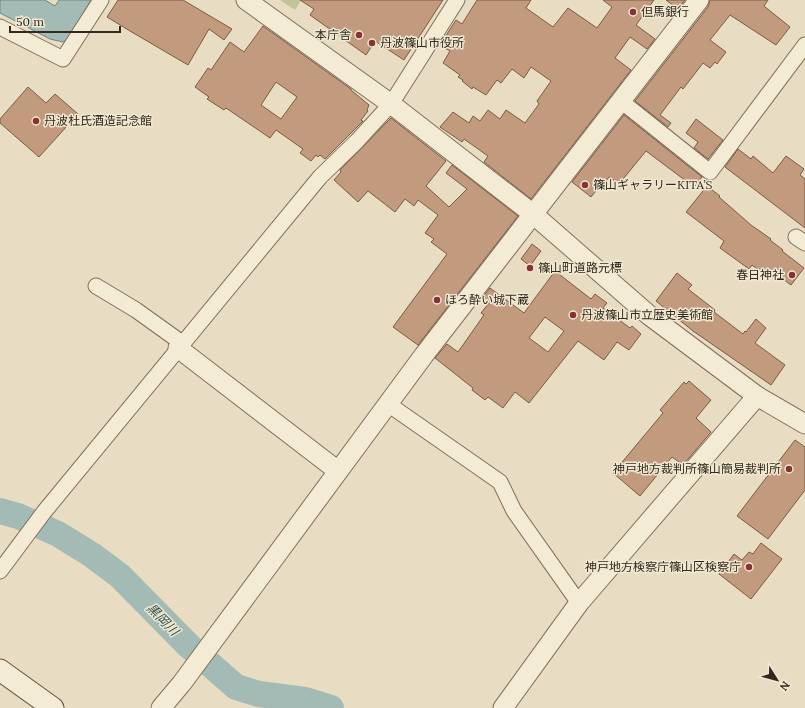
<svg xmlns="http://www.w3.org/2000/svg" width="805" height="708" font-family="Lora,'Noto Sans JP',serif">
<rect width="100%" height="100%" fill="#e8ddc2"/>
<polygon fill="#bfc598" points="280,0 301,0 295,10"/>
<polygon fill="#a4bbb5" stroke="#6d8882" points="0,0 45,0 55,6 59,0 91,0 68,39 63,42 50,39 0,13"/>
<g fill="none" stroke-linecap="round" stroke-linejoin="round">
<polyline stroke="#a4bbb5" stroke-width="26" points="0,511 18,516 58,534 92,555 120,576 189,646 236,687 259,694 305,700 331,708"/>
</g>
<g fill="#c29a7d" stroke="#7c5b44" fill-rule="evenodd">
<polygon points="118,0 183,0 232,29 224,40 209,29 188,65 130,31 107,17"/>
<polygon points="300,0 443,0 404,60 375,41 366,55 310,15 314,9"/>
<polygon points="477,0 531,0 526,8 553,27 568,8 597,28 612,7 603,0 654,0 636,25 655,39 647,49 630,37 615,58 631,70 531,199 484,162 488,156 464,139 462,142 440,127 453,112 469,123 473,116 480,121 488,110 500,119 506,110 525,123 539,104 537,101 551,81 531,67 524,78 512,69 501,83 497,80 486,95 473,87 472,89 462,81 463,80 458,77 460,75 443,63 450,51 440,45 456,20 462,24"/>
<polygon points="666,0 685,0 678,9"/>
<polygon points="710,0 768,0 764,6 790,27 776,45 730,15 710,40 726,52 717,64 715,62 710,68 703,63 683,89 681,87 660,115 671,123 668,127 635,101 708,7"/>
<path d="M263,26L351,89V90L369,105L367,110L368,111L361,120L363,121L325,159L320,155L318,157L316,155L311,161L300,153L303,149L276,130L270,138L226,108L224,110L207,99L209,97L195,87L208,68L211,70L230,42L244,52ZM276,82L297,97L281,119L261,105Z"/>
<polygon points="28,87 46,103 55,94 78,114 39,157 0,123 0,119"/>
<polygon points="624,115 702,177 694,187 646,151 619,184 609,177 601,188 600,186 591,197 572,182"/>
<polygon points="391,118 446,161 426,186 449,207 467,189 446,173 452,165 518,216 418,345 393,327 447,254 431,242 434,239 425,233 438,215 418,200 414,206 405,199 395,212 368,191 358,202 334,180 341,172 340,170"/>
<polygon points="696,119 723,140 708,159 694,148 698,142 686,133"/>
<polygon points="738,149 751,159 753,156 773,173 786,156 804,169 800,175 805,179 805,228 725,167"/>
<polygon points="707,186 720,196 719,197 751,225 771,239 770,240 783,250 782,251 804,268 791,285 771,270 767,276 752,265 749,269 720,248 724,241 686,212"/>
<polygon points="532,244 541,251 530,266 521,259"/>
<path d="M555,271L591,299L595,294L607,303L603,308L630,328L632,326L641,334L629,350L617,342L604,360L578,341L529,403L515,392L503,408L488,397L485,400L472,390L473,388L435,358L447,344L458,352L484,315L481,313L489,303L482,298L490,288L524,313ZM545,317L564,331L548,352L529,338Z"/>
<polygon points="677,273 692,285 688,289 715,310 714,312 743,334 745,331 746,332 756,319 766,328 755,343 785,365 771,385 693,331 656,301"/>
<polygon points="689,381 711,400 696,418 711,432 683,465 672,457 640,496 613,473 663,413 660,410 684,382 686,384"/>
<polygon points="795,440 805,447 805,490 768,539 737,516"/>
<polygon points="761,543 782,559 751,599 719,574 734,554 742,560 749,552 753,554"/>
</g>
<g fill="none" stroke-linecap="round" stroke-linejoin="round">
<defs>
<g id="minor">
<polyline points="0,27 63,59 101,0"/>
<polyline points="621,101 710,172 805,45"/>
<polyline points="796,237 805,243"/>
<polyline points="96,286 136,310 182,343"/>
<polyline points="388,404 500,482 514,511 579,603"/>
<polyline points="0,571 44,512 320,177 357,141 391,104 457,0"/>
</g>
<g id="tertiary">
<polyline points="246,0 391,104 533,214 650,316 757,396 805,424"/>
<polyline points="178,348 338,471"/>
<polyline points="161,708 182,683 424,355 699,0"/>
<polyline points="503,708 579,603 757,396"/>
</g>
<polyline id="secondary" points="0,670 53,708"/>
</defs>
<use href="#minor" stroke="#806f5c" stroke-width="17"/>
<use href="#tertiary" stroke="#806f5c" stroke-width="21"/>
<use href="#secondary" stroke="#62513f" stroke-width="23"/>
<use href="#minor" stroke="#f4ebd4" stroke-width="15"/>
<use href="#tertiary" stroke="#f4ebd4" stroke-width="19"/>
<use href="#secondary" stroke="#f4ebd4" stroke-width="21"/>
</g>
<g fill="#833" stroke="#f0e8d1" stroke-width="1.5">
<circle cx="633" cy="12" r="4"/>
<circle cx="359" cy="35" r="4"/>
<circle cx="372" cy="43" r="4"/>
<circle cx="36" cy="121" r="4"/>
<circle cx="585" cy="185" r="4"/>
<circle cx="530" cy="268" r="4"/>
<circle cx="792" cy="275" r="4"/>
<circle cx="437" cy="300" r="4"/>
<circle cx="573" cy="315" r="4"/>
<circle cx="789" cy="469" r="4"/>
<circle cx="749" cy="567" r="4"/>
</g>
<g text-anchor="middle" stroke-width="3" stroke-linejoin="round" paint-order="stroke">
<g font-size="12" fill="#32281e" stroke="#f0e8d1" text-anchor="start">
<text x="641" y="16">但馬銀行</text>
<text x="351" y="39" text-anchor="end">本庁舎</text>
<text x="380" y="47">丹波篠山市役所</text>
<text x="44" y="125">丹波杜氏酒造記念館</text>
<text x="593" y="189">篠山ギャラリーKITA’S</text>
<text x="538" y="272">篠山町道路元標</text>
<text x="784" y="279" text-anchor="end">春日神社</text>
<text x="445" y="304">ほろ酔い城下蔵</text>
<text x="581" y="319">丹波篠山市立歴史美術館</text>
<text x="781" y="473" text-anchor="end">神戸地方裁判所篠山簡易裁判所</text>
<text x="741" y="571" text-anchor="end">神戸地方検察庁篠山区検察庁</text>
</g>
<g font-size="13" font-style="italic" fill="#2f504e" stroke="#f0e8d1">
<text transform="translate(163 619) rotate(45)" y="5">黒岡川</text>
</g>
</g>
<g transform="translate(777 680) rotate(127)" stroke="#f0e8d1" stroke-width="3" paint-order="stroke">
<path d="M0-3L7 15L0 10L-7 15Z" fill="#32281e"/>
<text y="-6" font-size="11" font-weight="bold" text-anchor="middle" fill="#32281e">N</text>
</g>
<path d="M10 26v6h110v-6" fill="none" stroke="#32281e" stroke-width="2"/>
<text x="16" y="26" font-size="12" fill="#32281e" stroke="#f0e8d1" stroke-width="3" paint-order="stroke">50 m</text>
</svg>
